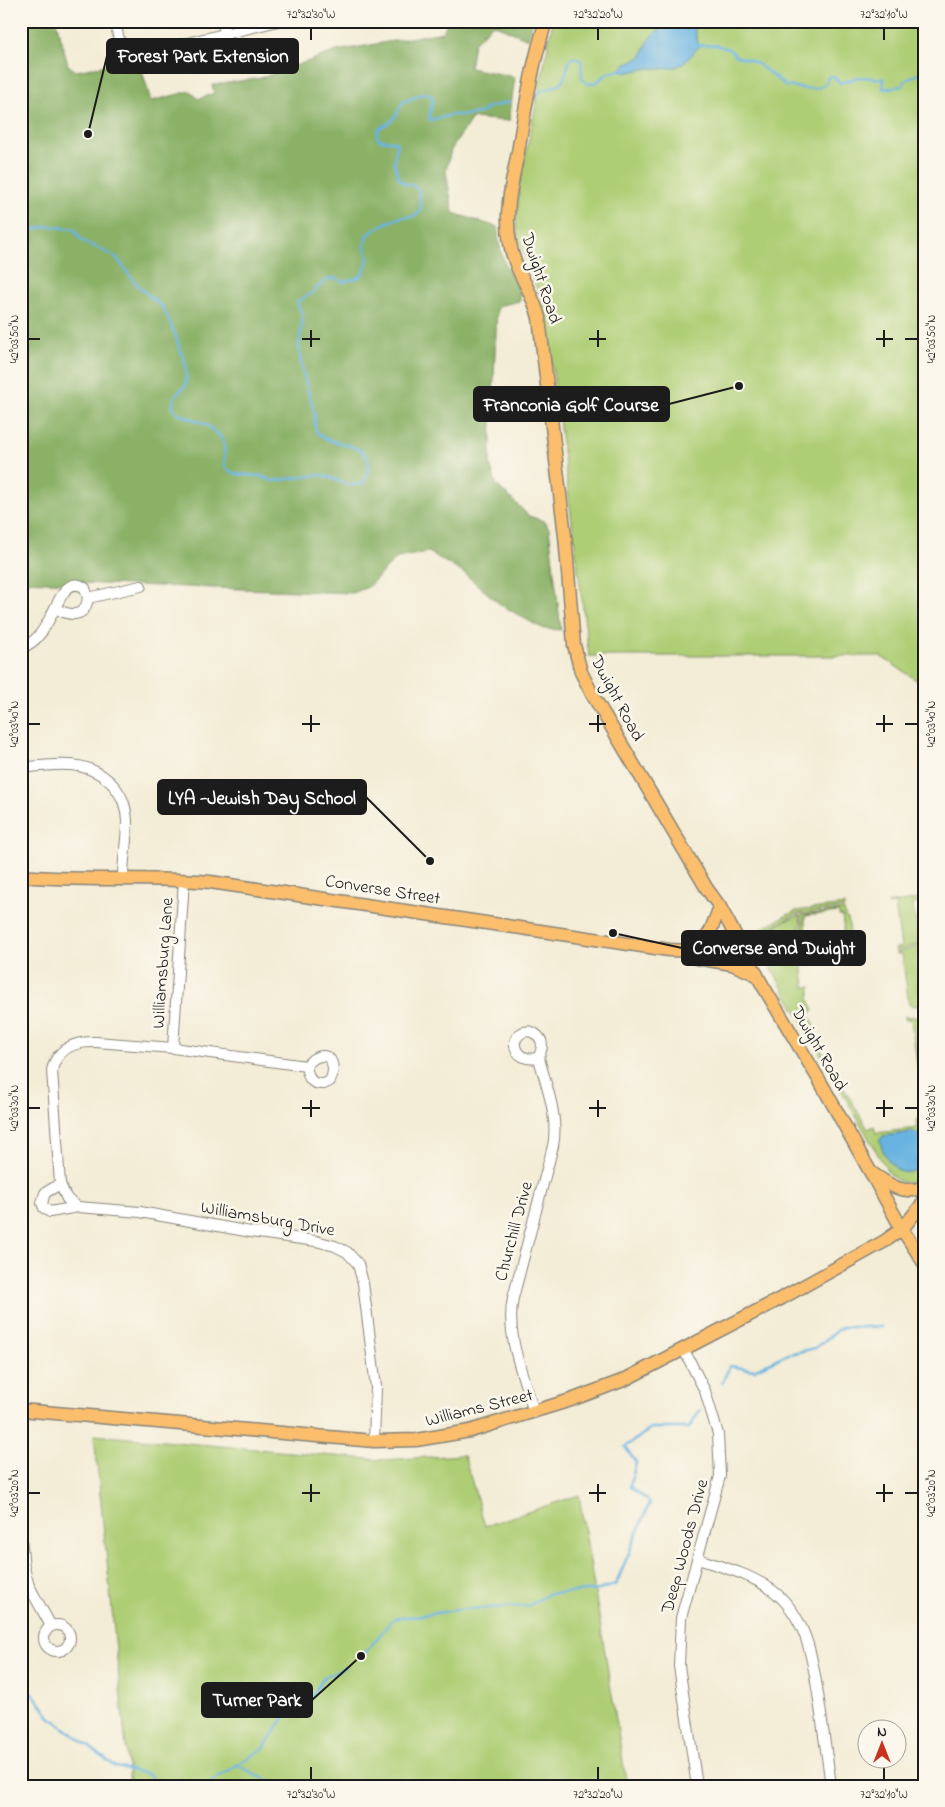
<svg xmlns="http://www.w3.org/2000/svg" width="945" height="1807" font-family="'Indie Flower',sans-serif">
<rect width="100%" height="100%" fill="#fbf7ec"/>
<filter id="ink" filterUnits="userSpaceOnUse"><feTurbulence type="fractalNoise" baseFrequency=".02" numOctaves="2"/><feDisplacementMap in="SourceGraphic" scale="10" xChannelSelector="R" yChannelSelector="G"/><feConvolveMatrix kernelMatrix="1 2 1 2 8 2 1 2 1" color-interpolation-filters="sRGB"/></filter>
<filter id="wash" filterUnits="userSpaceOnUse"><feTurbulence type="fractalNoise" baseFrequency=".0096" numOctaves="4" result="noise"/><feDisplacementMap in="SourceGraphic" scale="20" xChannelSelector="R" yChannelSelector="G"/><feGaussianBlur stdDeviation="1.12" result="paint"/><feColorMatrix in="noise" values="0 0 0 0 0 0 0 0 0 0 0 0 0 0 0 0 0 1.4 0 .05"/><feComposite in="paint" operator="in"/></filter>
<g filter="url(#wash)">
<rect width="100%" height="100%" fill="#f3ecd6"/>
<g fill="#aece75" stroke="#657548">
<polygon points="553,21 924,21 924,685 880,656 589,656 545,310 519,241 516,224 520,182"/>
<polygon points="919,899 921,903 913,904 918,941 924,940 924,943 895,951 896,948 901,947 895,904 888,904"/>
<polygon points="844,905 844,908 796,914 757,935 755,932 795,911"/>
<polygon points="844,910 845,917 848,919 851,941 851,952 847,952 842,916 839,916 839,912 805,916 806,935 799,935 803,924 802,915"/>
<polygon points="800,915 801,923 796,936 806,937 807,938 799,940 805,987 811,987 809,1000 814,1010 801,1020 754,938 787,920"/>
<polygon points="924,945 924,948 919,949 924,981 924,1007 909,1005 902,954 896,954 895,953"/>
<polygon points="905,1016 924,1018 924,1116 911,1019 905,1019"/>
<path d="M810,1017L815,1025L809,1029L868,1129L874,1126L876,1133L917,1128L916,1120L924,1117V1177C911,1187 898,1184 888,1172L802,1022Z"/>
<polygon points="94,1435 381,1460 464,1455 485,1526 579,1495 627,1786 130,1786"/>
</g>
<path fill="#8ab166" stroke="#536641" d="M21,21H56L68,65L76,71L123,62L141,67L151,101L191,91L198,99L214,93L212,85L261,78L337,51L443,32L448,21H533L528,39L493,24L474,43L470,68L515,77L509,121L472,118L451,150L446,171L453,213L497,227C499,240 500,252 505,263C510,276 521,288 520,301L502,305L497,310L490,465L496,484L529,516L544,521L549,528L561,630L545,629L536,625L501,605L465,574L429,552L397,558L368,587L353,593L21,581Z"/>
<g fill="#68b3e1" stroke="#42687e">
<path d="M682,22L694,27L699,47L683,64L676,67L661,69L649,68L625,73L620,70C627,60 636,62 642,55C644,52 645,48 647,44C654,30 666,23 682,22Z"/>
<path d="M913,1132L920,1134C922,1148 924,1159 914,1171C910,1172 905,1173 902,1172C892,1169 880,1149 880,1140L883,1136Z"/>
</g>
<g fill="none" stroke-linecap="round" stroke-linejoin="round">
<g stroke="#68b3e1" stroke-width="2.5">
<path d="M697,45H715L729,49L736,56L750,60L758,64L786,86C798,86 825,96 828,77L833,76L840,83L859,77L884,79L883,89L902,86L906,80L924,71"/>
<path d="M535,99C542,85 552,91 561,83C568,76 565,65 572,58H577L581,61C582,70 579,79 588,84L597,82L608,73L621,70"/>
<path d="M21,233L48,226L74,229L81,240L116,257L136,284L163,308L175,334L186,366V385L176,395L173,401V407L177,413L205,424L219,435L224,443L225,466L228,470L236,474L260,476L273,481L316,475L326,476L349,485L363,484C386,437 330,450 317,432C313,426 316,420 314,413C309,391 300,370 299,346C299,337 304,322 302,315C301,310 297,308 298,301L312,293L326,280L335,278L343,282L360,277L365,270L368,258L365,246L366,236C375,229 384,223 395,219C404,215 414,220 421,211L419,191L413,185L405,184L399,178L394,163L397,143C390,139 383,143 377,137L378,129L393,120L403,102L423,94L431,95C436,104 427,110 430,120L452,115H467L483,112L486,108L509,102"/>
<polyline points="722,1383 730,1366 754,1370 785,1355 815,1348 842,1327 882,1327"/>
<polyline points="360,1659 393,1619 465,1609 528,1606 548,1594 599,1590 616,1584 650,1502 630,1487 636,1462 625,1447 652,1428 689,1428 700,1410"/>
<polyline points="21,1691 32,1692 50,1717 116,1767 148,1774 159,1786"/>
<polyline points="237,1765 264,1748 295,1701 309,1703 322,1679 346,1667"/>
<polyline points="204,1786 237,1765 279,1786"/>
</g>
</g>
</g>
<g filter="url(#ink)">
<g fill="none" stroke-linecap="round" stroke-linejoin="round">
<defs>
<g id="minor">
<path d="M115,21C118,33 119,54 133,56L278,21"/>
<polyline points="222,21 226,35"/>
<path d="M88,598C85,619 69,616 55,608C61,596 69,577 85,588L88,598L141,586"/>
<path d="M21,648C39,642 47,624 55,608"/>
<path d="M21,768C55,764 89,758 114,786C123,797 126,807 127,821C127,840 123,859 123,878"/>
<polyline points="173,1048 184,880"/>
<path d="M306,1066C309,1063 312,1059 315,1058C333,1050 336,1069 330,1081L324,1084C310,1085 308,1077 306,1066L173,1048L96,1042C76,1041 57,1048 52,1070L60,1184L45,1193L42,1203L44,1208L50,1212L78,1207L140,1212L251,1232L316,1241L335,1246L347,1252L358,1264L363,1283L376,1387L374,1441"/>
<polyline points="60,1184 67,1199 78,1207"/>
<polyline points="684,1350 705,1391 718,1434 720,1476 681,1618 679,1666 697,1786"/>
<path d="M534,1413C524,1376 505,1336 513,1298L553,1146C559,1117 546,1086 539,1058C539,1054 542,1050 542,1046C542,1035 529,1027 520,1034C510,1042 516,1056 527,1058C531,1059 535,1058 539,1058"/>
<polyline points="21,1537 24,1568 29,1586 51,1626"/>
<path d="M698,1559C723,1567 750,1574 772,1590C811,1619 814,1670 821,1714C824,1738 828,1762 831,1786"/>
<circle cx="57" cy="1638" r="13"/>
</g>
<g id="major">
<path d="M546,21C532,64 525,109 518,152C512,182 504,213 510,243C514,271 533,291 539,318L565,536L574,645L581,672L592,694L707,889L720,907L763,986L821,1083L902,1229L924,1263"/>
<path d="M21,876C84,882 147,876 210,882L669,950C695,952 712,948 735,935"/>
<polyline points="698,949 710,932 720,907"/>
<polyline points="684,952 697,958 732,964 757,975"/>
<path d="M872,1173C888,1184 903,1196 924,1187"/>
<polyline points="21,1410 374,1441 416,1440 470,1431 571,1400 624,1380 782,1298 885,1241 902,1229 924,1202"/>
</g>
</defs>
<use href="#minor" stroke="#888479" stroke-width="12"/>
<use href="#major" stroke="#888479" stroke-width="15"/>
<use href="#minor" stroke="#fff" stroke-width="10"/>
<use href="#major" stroke="#fabe6d" stroke-width="12"/>
</g>
</g>
<path fill="none" stroke="#1c1c1c" stroke-width="2" d="M311,28V40M598,28V40M884,28V40M311,330V347M598,330V347M884,330V347M28,339H40M302,339H320M589,339H606M876,339H893M905,339H918M311,715V732M598,715V732M884,715V732M28,724H40M302,724H320M589,724H606M876,724H893M905,724H918M311,1100V1117M598,1100V1117M884,1100V1117M28,1108H40M302,1108H320M589,1108H606M876,1108H893M905,1108H918M311,1484V1502M598,1484V1502M884,1484V1502M28,1493H40M302,1493H320M589,1493H606M876,1493H893M905,1493H918M311,1767V1780M598,1767V1780M884,1767V1780"/>
<g text-anchor="middle" stroke-width="5" stroke-linejoin="round" paint-order="stroke">
<g font-size="18" fill="#1c1c1c" stroke="#fbf7ec">
<text transform="translate(542 278) rotate(72)" y="6">Dwight Road</text>
<text transform="translate(618 698) rotate(62)" y="6">Dwight Road</text>
<text transform="translate(383 889) rotate(9)" y="6">Converse Street</text>
<text transform="translate(162 963) rotate(-86)" y="6">Williamsburg Lane</text>
<text transform="translate(820 1048) rotate(60)" y="6">Dwight Road</text>
<text transform="translate(268 1218) rotate(10)" y="6">Williamsburg Drive</text>
<text transform="translate(513 1231) rotate(-75)" y="6">Churchill Drive</text>
<text transform="translate(479 1407) rotate(-14)" y="6">Williams Street</text>
<text transform="translate(684 1546) rotate(-75)" y="6">Deep Woods Drive</text>
</g>
</g>
<path fill="none" stroke="#1c1c1c" stroke-width="2" d="M88 134L107 56M739 386L669 404M430 861L366 797M613 933L682 948M361 1656L312 1700"/>
<g fill="#1c1c1c" stroke="#fbf7ec" stroke-width="2">
<circle cx="88" cy="134" r="5"/>
<circle cx="739" cy="386" r="5"/>
<circle cx="430" cy="861" r="5"/>
<circle cx="613" cy="933" r="5"/>
<circle cx="361" cy="1656" r="5"/>
</g>
<g fill="#1c1c1c" stroke="#1c1c1c" stroke-width="2">
<rect x="107" y="39" width="191" height="34" rx="5"/>
<rect x="474" y="387" width="195" height="34" rx="5"/>
<rect x="158" y="780" width="208" height="34" rx="5"/>
<rect x="682" y="931" width="183" height="34" rx="5"/>
<rect x="202" y="1683" width="110" height="34" rx="5"/>
</g>
<g font-size="19" text-anchor="middle" font-weight="bold" fill="#fff">
<text x="203" y="62">Forest Park Extension</text>
<text x="571" y="411">Franconia Golf Course</text>
<text x="262" y="804">LYA -Jewish Day School</text>
<text x="774" y="954">Converse and Dwight</text>
<text x="257" y="1706">Turner Park</text>
</g>
<rect width="945" height="1807" fill="none" stroke="#fbf7ec" stroke-width="55"/>
<g transform="translate(882 1744)"><circle r="24" fill="#fbf7ec" stroke="#a29f99"/>
<path d="M0-4L9 19L0 12L-9 19Z" fill="#c8321e"/>
<text y="-8" font-size="14" font-weight="bold" text-anchor="middle" fill="#1c1c1c">N</text>
</g>
<rect x="28" y="28" width="890" height="1752" fill="none" stroke="#1c1c1c" stroke-width="2"/>
<g font-size="12" text-anchor="middle" fill="#1c1c1c">
<text x="311" y="18">72°32'30"W</text>
<text x="598" y="18">72°32'20"W</text>
<text x="884" y="18">72°32'10"W</text>
<text transform="translate(14 339) rotate(-90)" y="4">42°03'50"N</text>
<text transform="translate(931 339) rotate(-90)" y="4">42°03'50"N</text>
<text transform="translate(14 724) rotate(-90)" y="4">42°03'40"N</text>
<text transform="translate(931 724) rotate(-90)" y="4">42°03'40"N</text>
<text transform="translate(14 1108) rotate(-90)" y="4">42°03'30"N</text>
<text transform="translate(931 1108) rotate(-90)" y="4">42°03'30"N</text>
<text transform="translate(14 1493) rotate(-90)" y="4">42°03'20"N</text>
<text transform="translate(931 1493) rotate(-90)" y="4">42°03'20"N</text>
<text x="311" y="1798">72°32'30"W</text>
<text x="598" y="1798">72°32'20"W</text>
<text x="884" y="1798">72°32'10"W</text>
</g>
</svg>
